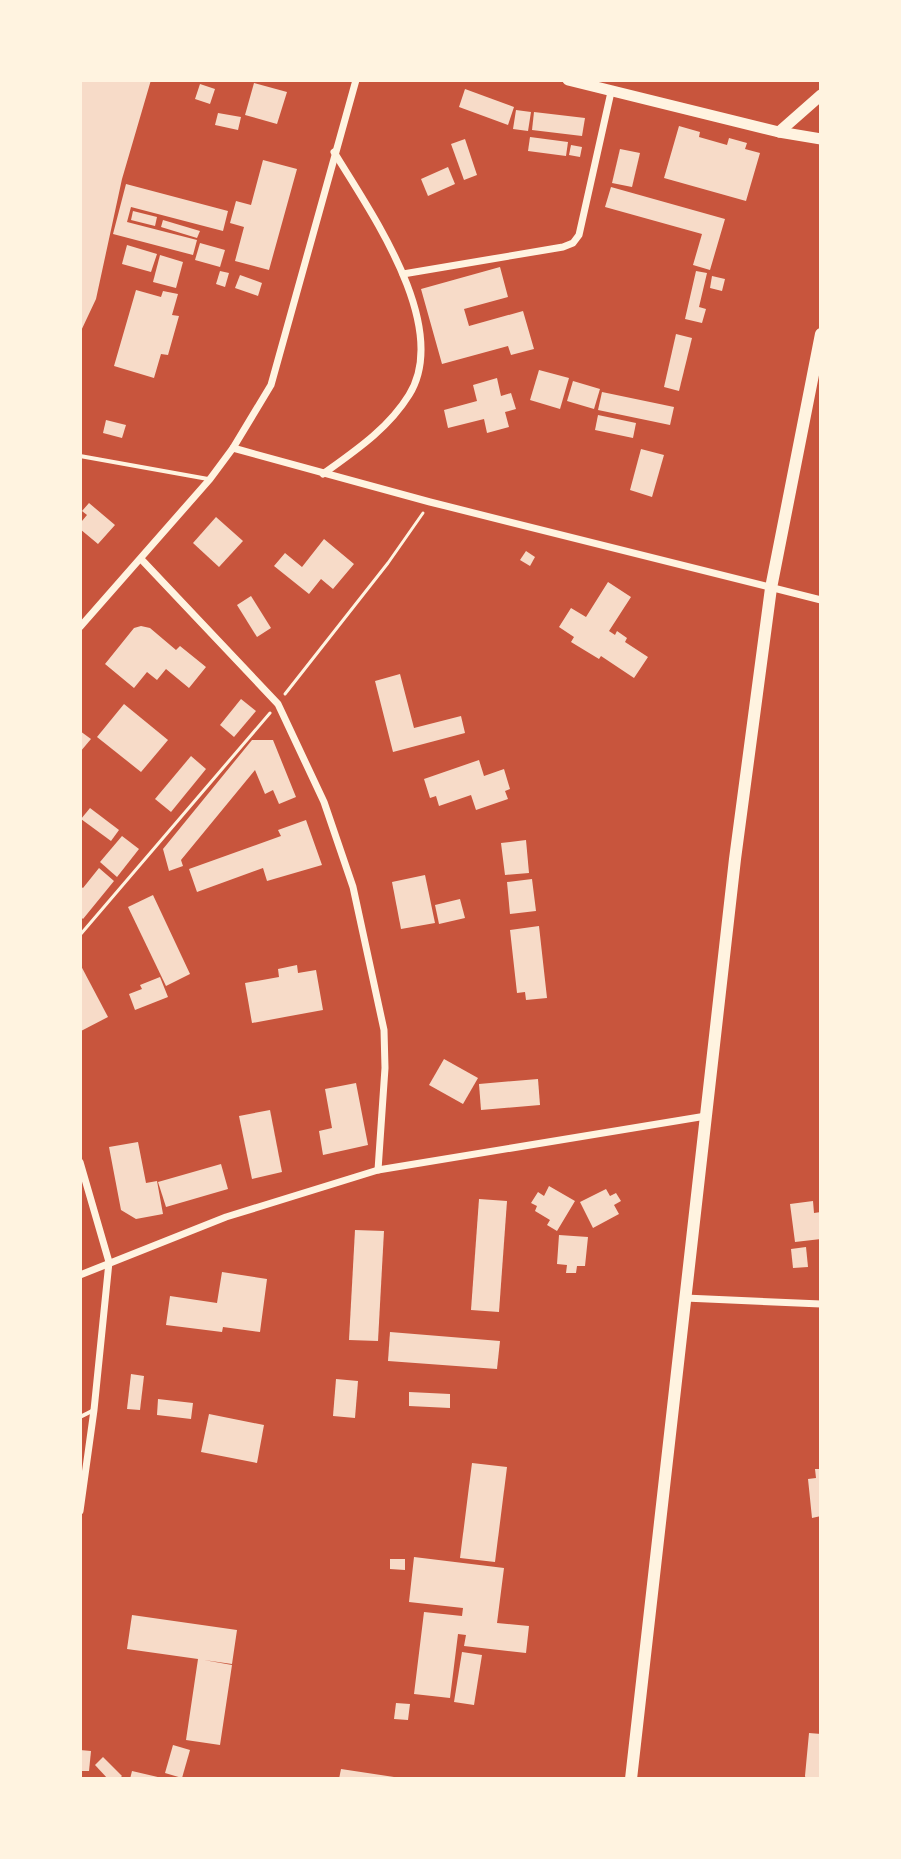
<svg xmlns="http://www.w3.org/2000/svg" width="901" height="1859" font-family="'Source Serif 4',serif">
<rect width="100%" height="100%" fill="#c8553d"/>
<g fill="#f7dbc8">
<polygon points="80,80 151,80 122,179 96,299 80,333"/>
<polygon points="254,83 287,92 277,124 245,115"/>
<polygon points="200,84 215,89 210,104 195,99"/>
<polygon points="465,89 514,107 508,125 459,107"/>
<polygon points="516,110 531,112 528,131 513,129"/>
<polygon points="534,112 585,118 582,136 532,130"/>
<polygon points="218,113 241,117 238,130 215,125"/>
<polygon points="679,126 700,132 699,137 727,145 729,138 747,143 745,149 760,153 746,201 664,178"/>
<polygon points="530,137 568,142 566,156 528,151"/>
<polygon points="465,139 477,175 464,180 451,144"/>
<polygon points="571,145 582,147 580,157 569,155"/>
<polygon points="620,149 640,153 632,187 612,183"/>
<polygon points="263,160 297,169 269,270 235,261 244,227 230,223 236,201 251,205"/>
<polygon points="448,167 455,184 428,196 421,179"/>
<polygon points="126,184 228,211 223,231 131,207 127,222 197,240 193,255 113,234"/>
<polygon points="611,187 725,219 710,270 693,265 702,234 605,207"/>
<polygon points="133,211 157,217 155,226 131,220"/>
<polygon points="163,220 200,231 197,238 161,227"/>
<polygon points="200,243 225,250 220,267 195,260"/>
<polygon points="127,245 157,254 151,272 122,264"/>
<polygon points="160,255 183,262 176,288 153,282"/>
<polygon points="500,267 508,297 464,309 469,326 523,311 534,349 511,355 508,346 442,364 421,289"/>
<polygon points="220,271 229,273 225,287 216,284"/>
<polygon points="696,271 707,273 699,307 706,309 702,323 685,319"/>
<polygon points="240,275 262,283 258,296 235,288"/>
<polygon points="712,276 725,279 722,291 710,288"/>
<polygon points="136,290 161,297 163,291 178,294 172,315 179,316 168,355 161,354 154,378 114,366"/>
<polygon points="676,334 692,338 679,391 664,387"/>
<polygon points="539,370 569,378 560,409 530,400"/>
<polygon points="497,378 501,396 511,393 516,409 505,412 509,427 487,433 484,419 448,428 444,410 477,401 473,385"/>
<polygon points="573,381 600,389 594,409 567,401"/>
<polygon points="602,392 674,407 670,425 598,410"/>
<polygon points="598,415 636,423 633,438 595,430"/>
<polygon points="106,420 126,425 122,438 103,433"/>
<polygon points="641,449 664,455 652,497 630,490"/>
<polygon points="89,503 115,525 98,544 80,529 80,519 82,521 87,515 82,511"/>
<polygon points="216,517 243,541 219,567 193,543"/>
<polygon points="324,539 354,564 333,589 321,579 309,594 274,566 285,553 302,567"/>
<polygon points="526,551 535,557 530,566 520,560"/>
<polygon points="608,582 631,597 609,631 615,635 617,631 627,638 625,642 648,657 634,678 601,656 599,659 571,642 574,637 559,627 571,608 586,617"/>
<polygon points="251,596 271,628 257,637 237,605"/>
<polygon points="141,626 150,628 176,650 180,646 206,667 189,688 166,669 157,680 147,672 134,688 105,664 134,628"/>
<polygon points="400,674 414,728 461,716 465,733 393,752 375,681"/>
<polygon points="241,699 256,711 234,737 220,725"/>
<polygon points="124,704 168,740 141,772 97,737"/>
<polygon points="80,731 91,739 80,752"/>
<polygon points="252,740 273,740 296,797 279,804 273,790 265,794 255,770 181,860 183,866 169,871 163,849"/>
<polygon points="191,756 206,769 171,812 155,799"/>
<polygon points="479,760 484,776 504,769 510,789 505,791 508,799 476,810 471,795 439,806 436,796 430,798 424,779"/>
<polygon points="90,808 119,830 111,841 81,819"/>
<polygon points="306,820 322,865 267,881 263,868 197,892 189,869 281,836 278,830"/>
<polygon points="122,836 139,849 117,877 100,862"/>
<polygon points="526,840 529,873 505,875 501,843"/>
<polygon points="99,868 114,881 83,919 80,916 80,886 83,888"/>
<polygon points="425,875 435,923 401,929 392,882"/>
<polygon points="532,879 536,911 510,914 507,882"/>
<polygon points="153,895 190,974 166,986 128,907"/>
<polygon points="460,899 465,918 439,924 435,905"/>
<polygon points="539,926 547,998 526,1000 525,992 517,993 510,930"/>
<polygon points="80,964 108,1017 81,1031 80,1029"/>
<polygon points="297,965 298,973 316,970 323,1010 252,1023 245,983 279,977 278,969"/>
<polygon points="160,977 168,997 135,1010 129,994 142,989 140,985"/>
<polygon points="444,1059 478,1078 463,1104 429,1085"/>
<polygon points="538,1079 540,1105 481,1110 479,1084"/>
<polygon points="356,1083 368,1145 323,1155 319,1131 332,1128 325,1089"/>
<polygon points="270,1110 282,1172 252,1179 239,1116"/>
<polygon points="138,1142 146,1183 157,1181 163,1214 136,1219 121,1210 109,1147"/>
<polygon points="221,1164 228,1189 166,1207 158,1182"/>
<polygon points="549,1186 575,1201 557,1231 547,1225 550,1220 535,1211 537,1206 531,1203 538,1192 544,1196"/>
<polygon points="606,1189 610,1196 616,1193 621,1201 614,1205 619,1214 593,1228 580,1202"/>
<polygon points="479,1199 507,1201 499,1312 471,1310"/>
<polygon points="813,1201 814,1213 821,1212 821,1239 795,1242 790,1204"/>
<polygon points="355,1230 384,1231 378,1341 349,1340"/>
<polygon points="559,1235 588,1237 585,1266 577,1266 576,1273 566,1273 567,1265 557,1264"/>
<polygon points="806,1247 808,1267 793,1268 791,1249"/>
<polygon points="222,1272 267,1279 260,1332 223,1327 222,1332 166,1325 170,1296 217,1303"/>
<polygon points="390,1332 500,1341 497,1369 388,1361"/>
<polygon points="131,1374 144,1376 140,1410 127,1409"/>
<polygon points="336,1379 358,1381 355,1418 333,1416"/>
<polygon points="409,1392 450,1394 450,1408 409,1406"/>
<polygon points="158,1399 193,1403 191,1419 157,1415"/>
<polygon points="209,1414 264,1425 257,1463 201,1452"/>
<polygon points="472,1463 507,1467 495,1562 460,1558"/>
<polygon points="815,1469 821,1469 821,1516 812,1518 808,1479 816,1478"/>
<polygon points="414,1557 504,1568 497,1623 529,1626 526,1653 464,1646 466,1635 458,1634 450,1698 414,1694 424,1612 462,1616 463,1608 409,1602"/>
<polygon points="390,1559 405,1559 405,1570 390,1569"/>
<polygon points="132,1615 237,1630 232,1664 204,1660 232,1665 220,1745 186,1740 198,1659 127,1649"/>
<polygon points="462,1652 482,1655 474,1705 454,1702"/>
<polygon points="396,1703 410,1704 408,1720 394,1719"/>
<polygon points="809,1733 821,1734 821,1779 806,1779 805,1776"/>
<polygon points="173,1745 190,1750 182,1778 165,1773"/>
<polygon points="80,1750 91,1751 89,1771 80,1771"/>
<polygon points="103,1757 122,1776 119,1779 108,1779 95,1765"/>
<polygon points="341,1769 394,1777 394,1779 339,1779"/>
<polygon points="132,1771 162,1778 162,1779 130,1779"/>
</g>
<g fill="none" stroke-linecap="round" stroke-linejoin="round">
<g stroke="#fff3e0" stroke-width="3">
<polyline points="285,694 388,563 423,513"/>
<polyline points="80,935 270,713"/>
</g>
<g stroke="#fff3e0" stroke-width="4">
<polyline points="80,456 208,479"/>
<polyline points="80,1417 94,1410"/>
</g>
<g stroke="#fff3e0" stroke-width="7">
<polyline points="403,274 563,247 573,243 579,235 611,92"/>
<polyline points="233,448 430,502 821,600"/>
<path d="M323,474C355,451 388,429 409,395C452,326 369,210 334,152"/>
<polyline points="141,559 278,704 324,802 353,887 384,1030 385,1068 378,1170"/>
<polyline points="80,627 210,479 233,448 271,385 356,80"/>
<polyline points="80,1162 109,1262 94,1410 80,1511"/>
<polyline points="80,1275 226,1217 378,1170 706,1116"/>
<polyline points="685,1298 821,1304"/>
</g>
<g stroke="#fff3e0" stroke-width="11">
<polyline points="568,80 779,132 821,139"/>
<polyline points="779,132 821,95"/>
</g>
<polyline stroke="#fff3e0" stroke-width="12" points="631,1779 735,859 771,588 821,334"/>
</g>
<rect width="901" height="1859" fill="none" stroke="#fff3e0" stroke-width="164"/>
</svg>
